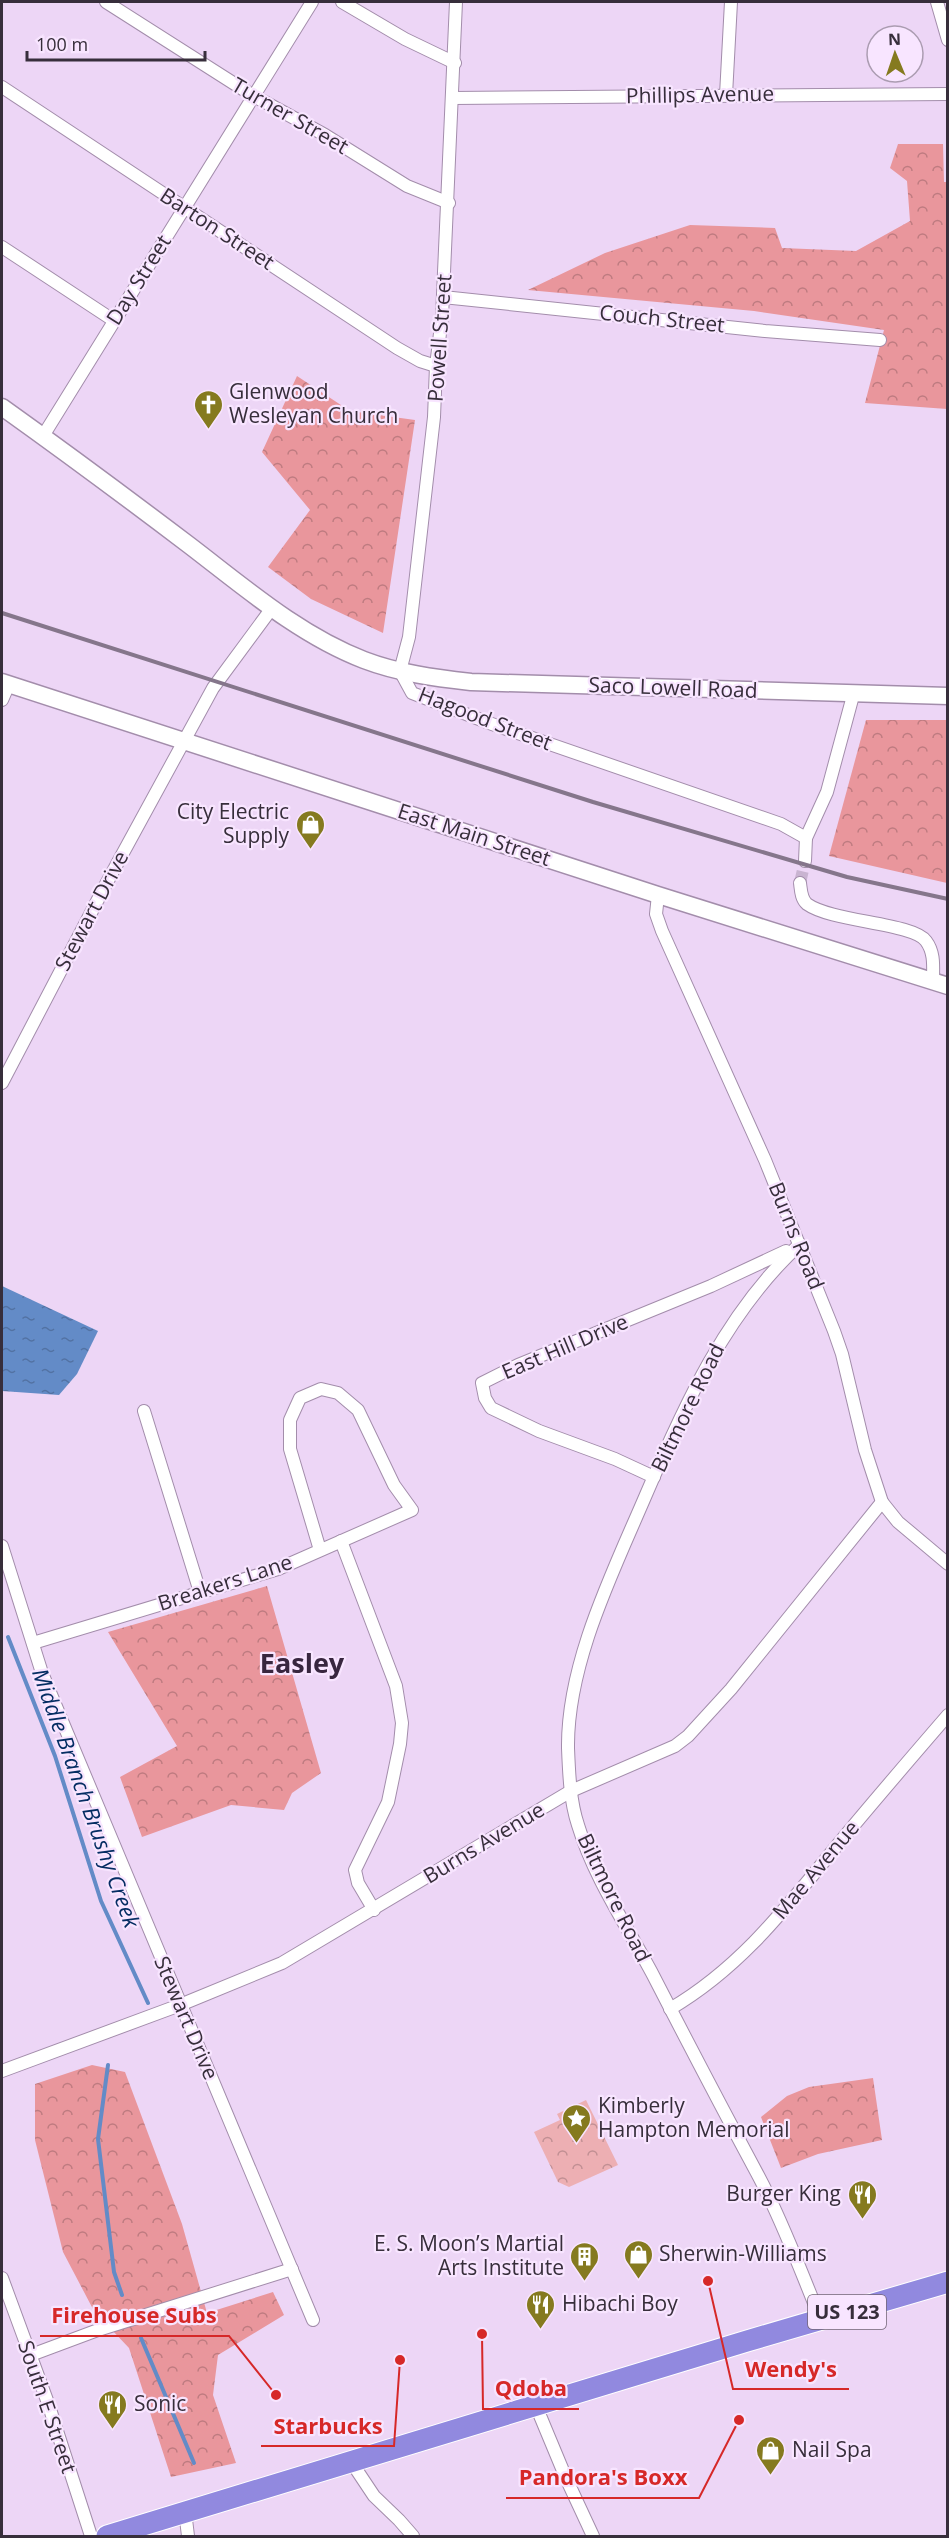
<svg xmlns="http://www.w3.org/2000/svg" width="949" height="2538" font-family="'Open Sans',sans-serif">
<defs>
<pattern id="forest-crowns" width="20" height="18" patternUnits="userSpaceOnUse" patternTransform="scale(1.5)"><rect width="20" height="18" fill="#e9969c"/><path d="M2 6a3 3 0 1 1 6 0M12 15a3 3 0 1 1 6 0" fill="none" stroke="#be7b80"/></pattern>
<pattern id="park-crowns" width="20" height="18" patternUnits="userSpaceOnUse" patternTransform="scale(1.5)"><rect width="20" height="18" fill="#edafb3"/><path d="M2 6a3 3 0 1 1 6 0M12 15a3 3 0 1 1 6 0" fill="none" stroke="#c18f93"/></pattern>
<pattern id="water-ripples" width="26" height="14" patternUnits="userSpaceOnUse" patternTransform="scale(1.5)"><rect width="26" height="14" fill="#638bc7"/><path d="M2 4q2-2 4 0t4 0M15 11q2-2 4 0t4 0" fill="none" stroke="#5272a3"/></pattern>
</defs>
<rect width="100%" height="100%" fill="#edd6f6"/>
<g fill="url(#forest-crowns)">
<polygon points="898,144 943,144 944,182 948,182 947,409 865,403 884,330 754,311 528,290 605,253 690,225 775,228 782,248 856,251 910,221 907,181 890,168"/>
<polygon points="297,376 350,411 415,420 383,633 311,599 268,567 310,510 262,452"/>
<polygon points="866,720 947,720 947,883 829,856"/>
<polygon points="267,1586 321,1773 292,1793 284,1810 231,1805 142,1837 120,1777 177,1746 108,1632"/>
<polygon points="92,2065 125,2072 182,2224 207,2313 273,2292 284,2315 218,2355 213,2395 236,2463 171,2477 129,2348 94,2311 63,2252 35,2140 35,2084"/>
<polygon points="873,2078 882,2140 818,2154 781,2168 761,2117 787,2096 809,2087"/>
</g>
<polygon fill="url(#park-crowns)" points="586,2100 618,2165 569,2187 558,2182 534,2132 560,2120 557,2114"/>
<polygon fill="url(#water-ripples)" points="2,1286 98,1331 77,1374 59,1395 2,1391"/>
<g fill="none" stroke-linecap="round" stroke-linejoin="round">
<g stroke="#638bc7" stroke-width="4">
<polyline points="8,1637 55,1756 101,1901 148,2003"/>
<polyline points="108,2065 98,2139 114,2272 122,2295"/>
<polyline points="141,2338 194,2463"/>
</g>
<polyline stroke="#c9b4d1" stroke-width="12" stroke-dasharray="12 6" stroke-linecap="butt" points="800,883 805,861"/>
<defs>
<g id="street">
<polyline points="106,2 252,95 325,135 407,186 449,203"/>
<polyline points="342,2 405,39 455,63"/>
<polyline points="456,2 442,317 436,366 434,417 409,637 400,671 412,693 489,723 781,824 806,838 805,861"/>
<polyline points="937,2 948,40"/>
<polyline points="2,87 397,348 420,361 436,366"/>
<polyline points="726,95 731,2"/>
<polyline points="453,98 948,94"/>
<polyline points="2,247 113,320"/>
<polyline points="443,297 765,331 880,340"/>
<polyline points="43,436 312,2"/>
<polyline points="2,700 9,684"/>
<polyline points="806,838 827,792 854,692"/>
<path d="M800,883C801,890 801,899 807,904C832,922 913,923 926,941C935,953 933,967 933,981"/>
<polyline points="658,895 656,914 662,931 765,1160 834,1331 842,1354 865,1450 882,1502 898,1522 948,1564"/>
<polyline points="2,1083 105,886 213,688 272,608"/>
<path d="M800,1244C726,1312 684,1406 645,1497C612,1574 567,1664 568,1748C569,1773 570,1801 578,1825C594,1878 627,1926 653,1975C688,2043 723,2110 759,2177C783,2222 801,2272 821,2320"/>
<polyline points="144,1411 200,1592"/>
<polyline points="654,1477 615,1459 539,1431 491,1408 485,1398 482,1383 518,1365 711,1286 786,1251"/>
<polyline points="341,1541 396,1686 402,1723 400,1744 388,1802 355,1870 358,1883 374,1910"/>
<polyline points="2,1546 42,1673 313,2320"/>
<polyline points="33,1643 278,1569 412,1510 394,1485 358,1410 338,1393 321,1389 300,1398 290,1420 290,1449 320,1550"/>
<path d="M670,2009C740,1968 785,1909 835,1848C872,1803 910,1759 948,1715"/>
<polyline points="2,2071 180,2005 282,1963 571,1791 675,1746 688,1736 731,1689 882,1502"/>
<polyline points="2,2278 48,2403 91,2536"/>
<polyline points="31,2355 98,2330 292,2269"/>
<polyline points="536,2406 566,2478 593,2536"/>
<polyline points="352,2463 374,2496 399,2520 413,2536"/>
<polyline points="185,2511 188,2536"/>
</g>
<g id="secondary">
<path d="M2,407C65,452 127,498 189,545C244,587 299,635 364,660C398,673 435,678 471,682L948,696"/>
<polyline points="2,682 658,895 948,986"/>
</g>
<polyline id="highway" points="107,2536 747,2341 948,2282"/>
</defs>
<use href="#street" stroke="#a38dab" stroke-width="14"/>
<use href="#secondary" stroke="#a38dab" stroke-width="19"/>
<use href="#highway" stroke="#fff" stroke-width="23"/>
<use href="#street" stroke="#fff" stroke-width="12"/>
<use href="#secondary" stroke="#fff" stroke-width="16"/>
<use href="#highway" stroke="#9189df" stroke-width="21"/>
<polyline stroke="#85768b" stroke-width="4" points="2,613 593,802 847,877 948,899"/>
</g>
<defs>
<symbol id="church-pin" viewBox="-11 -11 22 30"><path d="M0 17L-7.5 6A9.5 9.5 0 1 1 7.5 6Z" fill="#857a1f" stroke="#f8e5ff"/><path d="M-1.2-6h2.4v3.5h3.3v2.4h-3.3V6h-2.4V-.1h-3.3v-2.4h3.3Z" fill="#fff"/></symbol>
<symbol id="shop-pin" viewBox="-11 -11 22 30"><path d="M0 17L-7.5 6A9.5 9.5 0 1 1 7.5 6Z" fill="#857a1f" stroke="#f8e5ff"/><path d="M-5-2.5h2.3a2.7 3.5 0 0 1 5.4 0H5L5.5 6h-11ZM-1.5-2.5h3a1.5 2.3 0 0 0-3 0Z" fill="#fff"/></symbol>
<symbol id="sight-pin" viewBox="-11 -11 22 30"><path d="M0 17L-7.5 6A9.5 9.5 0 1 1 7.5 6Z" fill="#857a1f" stroke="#f8e5ff"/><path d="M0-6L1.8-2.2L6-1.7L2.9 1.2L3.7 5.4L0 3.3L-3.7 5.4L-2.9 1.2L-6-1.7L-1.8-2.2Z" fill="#fff"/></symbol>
<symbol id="restaurant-pin" viewBox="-11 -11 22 30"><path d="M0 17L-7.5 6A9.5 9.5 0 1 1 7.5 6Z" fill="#857a1f" stroke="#f8e5ff"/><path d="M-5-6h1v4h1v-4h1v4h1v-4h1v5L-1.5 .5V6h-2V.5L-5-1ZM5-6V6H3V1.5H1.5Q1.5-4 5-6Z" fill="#fff"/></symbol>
<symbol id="building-pin" viewBox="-11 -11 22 30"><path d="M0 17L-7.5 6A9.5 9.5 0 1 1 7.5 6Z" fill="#857a1f" stroke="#f8e5ff"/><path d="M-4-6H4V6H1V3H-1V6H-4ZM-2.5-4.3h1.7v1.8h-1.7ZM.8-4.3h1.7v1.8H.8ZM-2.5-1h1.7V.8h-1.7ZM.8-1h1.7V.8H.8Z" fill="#fff"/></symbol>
</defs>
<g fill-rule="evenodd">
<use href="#church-pin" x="192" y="388" width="33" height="45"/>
<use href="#shop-pin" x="294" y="808" width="33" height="45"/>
<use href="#sight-pin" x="560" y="2102" width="33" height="45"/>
<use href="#restaurant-pin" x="846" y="2178" width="33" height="45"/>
<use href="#shop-pin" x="622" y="2238" width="33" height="45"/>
<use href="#building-pin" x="568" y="2240" width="33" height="45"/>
<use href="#restaurant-pin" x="524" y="2288" width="33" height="45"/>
<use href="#restaurant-pin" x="96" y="2388" width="33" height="45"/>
<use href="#shop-pin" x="754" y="2434" width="33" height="45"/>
</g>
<g text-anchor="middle" stroke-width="4.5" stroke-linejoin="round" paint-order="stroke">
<rect fill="#f8e5ff" stroke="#716576" stroke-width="1.5" x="808" y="2295" width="78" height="34" rx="4.5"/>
<g font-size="20" font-weight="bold" fill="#372e3b">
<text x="847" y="2319">US 123</text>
</g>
<g font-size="21" fill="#372e3b" stroke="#f8e5ff">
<text transform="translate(700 95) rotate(-1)" y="7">Phillips Avenue</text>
<text transform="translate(290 116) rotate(30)" y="7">Turner Street</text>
<text transform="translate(217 229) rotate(33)" y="7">Barton Street</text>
<text transform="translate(139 280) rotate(-58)" y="7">Day Street</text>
<text transform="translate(662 319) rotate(6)" y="7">Couch Street</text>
<text transform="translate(440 338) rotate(-86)" y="7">Powell Street</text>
<text transform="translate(673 688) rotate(2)" y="7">Saco Lowell Road</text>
<text transform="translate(485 719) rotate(21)" y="7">Hagood Street</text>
<text transform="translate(474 835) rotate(18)" y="7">East Main Street</text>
<text transform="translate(92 911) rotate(-62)" y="7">Stewart Drive</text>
<text transform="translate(796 1236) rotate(68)" y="7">Burns Road</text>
<text transform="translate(565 1347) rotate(-23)" y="7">East Hill Drive</text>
<text transform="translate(688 1408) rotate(-64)" y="7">Biltmore Road</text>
<text transform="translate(225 1583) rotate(-18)" y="7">Breakers Lane</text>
<text transform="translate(484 1843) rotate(-31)" y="7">Burns Avenue</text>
<text transform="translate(816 1870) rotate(-50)" y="7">Mae Avenue</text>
<text transform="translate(614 1898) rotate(64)" y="7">Biltmore Road</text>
<text transform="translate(186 2018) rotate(67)" y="7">Stewart Drive</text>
<text transform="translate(47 2407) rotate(71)" y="7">South E Street</text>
</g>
<g font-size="21" fill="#372e3b" stroke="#f8e5ff" text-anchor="start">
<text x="229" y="399">Glenwood<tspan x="229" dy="24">Wesleyan Church</tspan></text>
<text x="289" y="819" text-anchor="end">City Electric<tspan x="289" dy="24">Supply</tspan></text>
<text x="598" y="2113">Kimberly<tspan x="598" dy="24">Hampton Memorial</tspan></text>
<text x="841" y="2201" text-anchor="end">Burger King</text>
<text x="564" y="2251" text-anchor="end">E. S. Moon’s Martial<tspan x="564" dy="24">Arts Institute</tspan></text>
<text x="659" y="2261">Sherwin-Williams</text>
<text x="562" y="2311">Hibachi Boy</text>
<text x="134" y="2411">Sonic</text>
<text x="792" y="2457">Nail Spa</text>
</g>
<g font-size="22" font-style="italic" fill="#052d63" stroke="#f8e5ff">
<text transform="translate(86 1798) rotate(70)" y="8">Middle Branch Brushy Creek</text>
</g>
<g font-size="27" font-weight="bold" fill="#38263f" stroke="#f8e5ff">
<text x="302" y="1673">Easley</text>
</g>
</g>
<path fill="none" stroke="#d62828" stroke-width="2" d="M276 2395L229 2336H40M708 2281L733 2389H849M482 2334L483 2409H579M400 2360L394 2446H261M739 2420L699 2498H506"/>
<g fill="#d62828" stroke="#f8e5ff" stroke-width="2">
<circle cx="276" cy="2395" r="6"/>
<circle cx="708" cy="2281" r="6"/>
<circle cx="482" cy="2334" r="6"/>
<circle cx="400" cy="2360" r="6"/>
<circle cx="739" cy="2420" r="6"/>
</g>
<g font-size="22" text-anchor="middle" font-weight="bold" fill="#d62828" stroke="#f8e5ff" stroke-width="4.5" stroke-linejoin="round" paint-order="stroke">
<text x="134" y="2323">Firehouse Subs</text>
<text x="791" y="2377">Wendy's</text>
<text x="531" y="2396">Qdoba</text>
<text x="328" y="2434">Starbucks</text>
<text x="603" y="2485">Pandora's Boxx</text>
</g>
<rect width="949" height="2538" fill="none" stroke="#372e3b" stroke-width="6"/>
<g transform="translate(895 54) rotate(358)"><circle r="28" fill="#f8e5ff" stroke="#ab9cb1" stroke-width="1.5"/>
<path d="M0-4.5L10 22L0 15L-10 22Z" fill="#857a1f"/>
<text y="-9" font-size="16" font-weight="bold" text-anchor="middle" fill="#372e3b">N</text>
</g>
<path d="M27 51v9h178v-9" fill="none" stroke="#372e3b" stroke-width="3"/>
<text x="36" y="51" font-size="18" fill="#372e3b" stroke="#f8e5ff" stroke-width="4.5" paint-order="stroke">100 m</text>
</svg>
